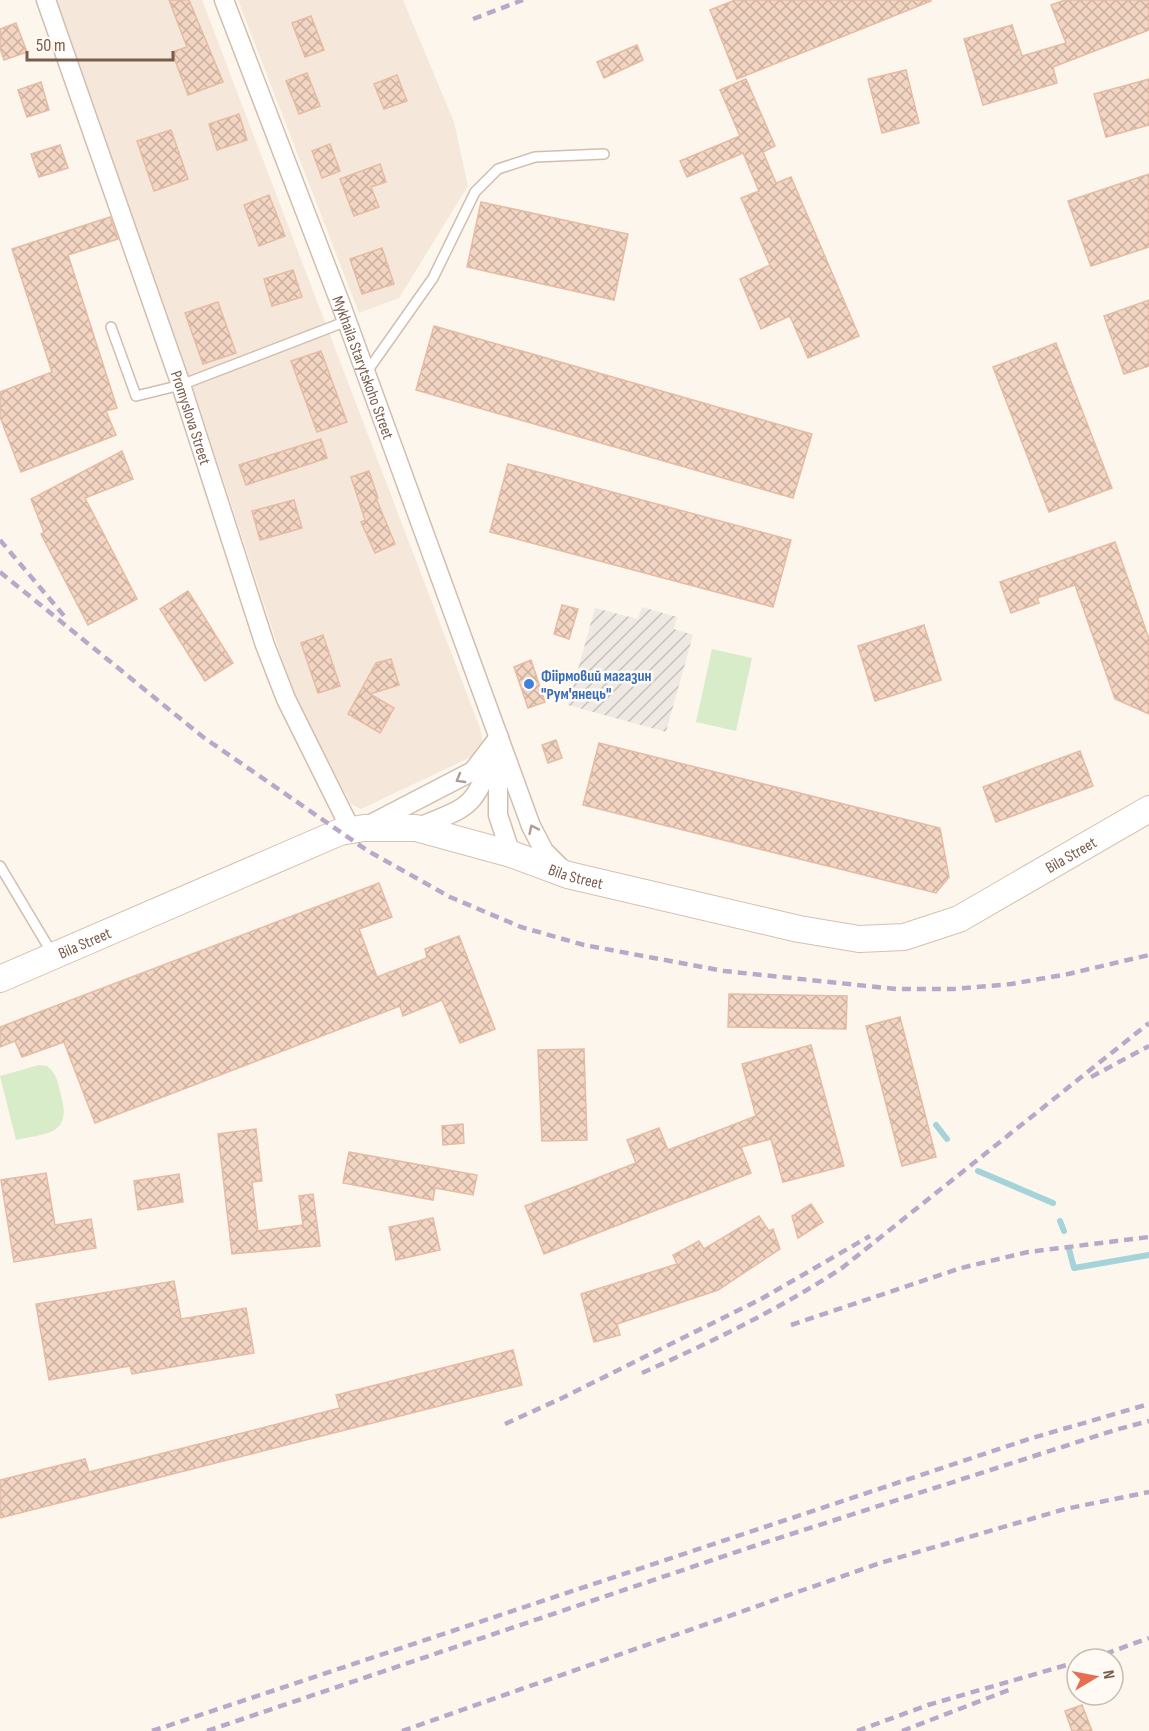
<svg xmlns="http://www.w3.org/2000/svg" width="1149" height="1731" font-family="'Sofia Sans Condensed',sans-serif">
<defs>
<pattern id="industrial-furrows" width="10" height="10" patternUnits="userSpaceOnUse" patternTransform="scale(1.5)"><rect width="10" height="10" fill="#efe9e4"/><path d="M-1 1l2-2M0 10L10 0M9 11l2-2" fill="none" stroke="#c7c0bb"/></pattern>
<pattern id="building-cross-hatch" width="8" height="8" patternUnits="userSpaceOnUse" patternTransform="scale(1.5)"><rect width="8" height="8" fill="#f3d5c3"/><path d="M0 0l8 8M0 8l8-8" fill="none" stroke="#cab0a1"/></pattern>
</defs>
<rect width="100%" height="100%" fill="#fdf6ec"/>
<g fill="#f5e8da">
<polygon points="51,0 202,0 480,728 483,743 471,757 361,809 351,804 295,699 198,403"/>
<polygon points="238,0 403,0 454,122 468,186 399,298 359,313"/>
</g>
<polygon fill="url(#industrial-furrows)" points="642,607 677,617 674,629 693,635 666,732 568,705 595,608 638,619"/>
<g fill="#d8ecc9">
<polygon points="712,649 752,658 736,731 696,722"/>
<path d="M39,1065L47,1066C57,1074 58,1083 61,1095C72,1135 48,1133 16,1140L0,1076Z"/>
</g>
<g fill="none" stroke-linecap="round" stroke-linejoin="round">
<g stroke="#a5d3da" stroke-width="6">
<polyline points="936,1125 947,1139"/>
<polyline points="978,1171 1053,1203"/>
<polyline points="1060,1221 1064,1231"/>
<polyline points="1069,1249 1074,1268 1149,1255"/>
</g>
</g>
<g fill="url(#building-cross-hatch)" stroke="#e6bba3" stroke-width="1.5">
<polygon points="169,0 189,0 223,82 188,95 172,52 187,47"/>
<polygon points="735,0 931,0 931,1 737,79 710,10"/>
<polygon points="1065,0 1149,0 1149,30 1053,67 1057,83 983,105 964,39 1012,25 1022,56 1066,43 1051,5"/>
<polygon points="311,16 324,50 305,57 292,23"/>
<polygon points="16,23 27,52 4,60 0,48 0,29"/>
<polygon points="637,45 643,60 604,78 597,62"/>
<polygon points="906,70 919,123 882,133 868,79"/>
<polygon points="307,73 320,106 299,114 286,81"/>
<polygon points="397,75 407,101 384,109 374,84"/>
<polygon points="746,79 775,146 763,152 776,183 791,177 859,336 808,358 790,316 761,329 740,279 770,265 741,198 759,191 743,153 687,177 680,161 740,136 720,90"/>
<polygon points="1149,79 1149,125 1106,137 1094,94"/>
<polygon points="41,82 49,110 27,117 18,90"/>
<polygon points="239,114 247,140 217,150 209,124"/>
<polygon points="171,130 188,179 154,191 137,141"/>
<polygon points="330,144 340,171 322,178 312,151"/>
<polygon points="60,145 68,168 39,177 31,154"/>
<polygon points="380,164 386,182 371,187 379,207 354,216 340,179"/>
<polygon points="1149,174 1149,247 1091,266 1068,201"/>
<polygon points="269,195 285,236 259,246 244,205"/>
<polygon points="481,202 628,234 614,300 467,267"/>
<polygon points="110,217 118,239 68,255 117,408 106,411 116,435 21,472 0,417 0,392 52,372 12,249"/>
<polygon points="382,248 394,284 362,294 350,259"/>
<polygon points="293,270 302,297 272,306 264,279"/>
<polygon points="1149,300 1149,366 1124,374 1104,316"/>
<polygon points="218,302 236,353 203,364 185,313"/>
<polygon points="434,326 812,434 793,498 416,390"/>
<polygon points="1056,343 1112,488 1049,512 993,367"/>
<polygon points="321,351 347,422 317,432 291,361"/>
<polygon points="321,439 327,458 246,485 239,465"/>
<polygon points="122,451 133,479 85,498 137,599 88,625 41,534 44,532 31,499"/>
<polygon points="508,464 791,540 773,607 490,532"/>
<polygon points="369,471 378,498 376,498 395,544 375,553 361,522 365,520 351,477"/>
<polygon points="294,500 302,528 260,540 252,511"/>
<polygon points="1115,542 1149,639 1149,714 1115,699 1075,585 1037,598 1039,603 1011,613 1000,582"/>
<polygon points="188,591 233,663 205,681 160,609"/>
<polygon points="562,605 578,609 569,639 554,634"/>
<polygon points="924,625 941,680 875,701 858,646"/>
<polygon points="323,635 340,686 318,693 301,643"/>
<polygon points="391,659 399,685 370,694 394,708 380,733 348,714 376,663"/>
<polygon points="531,660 545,702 528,708 514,667"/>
<polygon points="556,740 562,758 548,763 542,745"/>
<polygon points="599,743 940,828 949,877 936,893 583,805"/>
<polygon points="1080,751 1093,786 996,822 983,787"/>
<polygon points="379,883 392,917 359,929 377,977 427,958 425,949 459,936 495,1029 460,1043 442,1000 403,1016 400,1006 95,1123 64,1042 22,1057 15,1041 0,1047 0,1027"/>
<polygon points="729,994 847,996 846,1029 728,1027"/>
<polygon points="900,1017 936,1157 902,1166 866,1026"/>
<polygon points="811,1045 844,1166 783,1182 771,1139 741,1147 751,1173 544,1254 525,1206 636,1163 627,1140 659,1128 668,1150 756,1116 742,1064"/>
<polygon points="584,1049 587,1140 542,1141 538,1050"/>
<polygon points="463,1124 464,1143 443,1145 442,1126"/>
<polygon points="256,1129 262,1181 252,1182 258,1231 303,1225 299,1196 313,1194 320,1246 232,1254 218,1134"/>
<polygon points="349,1152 477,1175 473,1195 435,1188 433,1200 343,1183"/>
<polygon points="46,1173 55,1225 91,1219 96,1248 14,1262 1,1180"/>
<polygon points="179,1174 183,1202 138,1210 134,1181"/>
<polygon points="811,1204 823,1222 798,1238 792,1216"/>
<polygon points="759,1216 769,1231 773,1229 780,1249 718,1290 617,1324 620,1335 594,1342 581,1294 677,1264 673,1255 699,1241 704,1249"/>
<polygon points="433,1218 440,1250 396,1260 389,1227"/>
<polygon points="174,1281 181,1319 246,1308 254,1353 132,1374 130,1366 49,1380 36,1304"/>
<polygon points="513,1350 522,1385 0,1518 0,1480 85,1459 89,1472 340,1408 336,1395"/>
<polygon points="1082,1705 1092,1731 1072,1731 1065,1711"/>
</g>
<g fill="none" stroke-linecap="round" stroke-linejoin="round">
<defs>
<g id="lane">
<polyline points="111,327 136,396 181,385 347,321"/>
<polyline points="366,373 433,278 475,192 498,169 535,157 604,154"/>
<polyline points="0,866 52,953"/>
</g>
<g id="street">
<path id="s1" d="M46,0L181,385L265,645L286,699L351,830"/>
<path id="s2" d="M224,0L341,305L531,826L544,851L564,871"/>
<polyline points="498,759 498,815 511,854"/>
<polyline points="367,826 473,771 499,737"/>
<path d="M416,828C468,807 475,809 493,753"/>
</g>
<g id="secondary">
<path id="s3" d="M0,979L340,832L364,828H416L511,854L568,875L799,929L859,939L904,937L959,919L1149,809"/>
</g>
</defs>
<use href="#lane" stroke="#d1beb0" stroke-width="12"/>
<use href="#street" stroke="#d1beb0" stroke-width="21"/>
<use href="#secondary" stroke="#d6c0b0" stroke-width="28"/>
<use href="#lane" stroke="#fff" stroke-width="9"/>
<use href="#street" stroke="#fff" stroke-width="18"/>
<use href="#secondary" stroke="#fff" stroke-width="26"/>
<g stroke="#b9a8c9" stroke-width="4.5" stroke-dasharray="9 6" stroke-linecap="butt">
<polyline points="473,19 523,0"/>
<polyline points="0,540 65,617"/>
<polyline points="0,572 203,737 368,851 450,897 521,927 584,945 724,971 896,989 954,989 1011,984 1068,974 1149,955"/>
<polyline points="1091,1077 1149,1046"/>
<polyline points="791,1325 961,1268 1028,1252 1149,1237"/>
<path d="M642,1373C711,1342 778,1310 842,1268L1149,1023"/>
<polyline points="505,1424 560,1399 761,1299 870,1236"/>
<polyline points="1091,1659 1149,1638"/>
<polyline points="152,1731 1029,1439 1149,1404"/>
<polyline points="207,1731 754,1546 1115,1430 1149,1421"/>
<polyline points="402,1731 880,1563 1065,1509 1149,1492"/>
<polyline points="857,1731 928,1705 1077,1662"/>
<polyline points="902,1731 1014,1688"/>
</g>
</g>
<defs><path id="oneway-chevron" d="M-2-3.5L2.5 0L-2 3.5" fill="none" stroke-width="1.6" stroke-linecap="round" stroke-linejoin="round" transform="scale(1.5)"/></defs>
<g stroke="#af9d94">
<use href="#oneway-chevron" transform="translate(460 779) rotate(150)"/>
<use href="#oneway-chevron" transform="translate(533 829) rotate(-115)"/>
</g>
<circle fill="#3f7fe0" stroke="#fffaf3" stroke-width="2" cx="529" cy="684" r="6"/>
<g text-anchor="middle" stroke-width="5" stroke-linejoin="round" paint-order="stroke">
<g font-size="16" fill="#7a5c4d" stroke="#fffaf3">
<text dy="6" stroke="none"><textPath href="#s2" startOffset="393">Mykhaila Starytskoho Street</textPath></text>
<text dy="6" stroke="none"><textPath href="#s1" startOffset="442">Promyslova Street</textPath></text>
<text dy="6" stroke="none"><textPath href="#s3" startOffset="1136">Bila Street</textPath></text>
<text dy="6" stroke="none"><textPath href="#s3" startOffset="614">Bila Street</textPath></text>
<text dy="6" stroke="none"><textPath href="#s3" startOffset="92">Bila Street</textPath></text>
</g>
<g font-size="16" font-weight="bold" fill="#366cbe" stroke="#fffaf3" text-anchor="start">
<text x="541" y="681">Фіірмовий магазин<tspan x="541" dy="18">"Рум'янець"</tspan></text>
</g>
</g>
<g transform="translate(1095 1677) rotate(80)"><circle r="28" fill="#fffaf3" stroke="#cabbb1" stroke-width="1.5"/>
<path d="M0-4.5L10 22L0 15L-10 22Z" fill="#e76f51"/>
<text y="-9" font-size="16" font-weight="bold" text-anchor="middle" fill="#7a5c4d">N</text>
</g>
<path d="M27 51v9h146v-9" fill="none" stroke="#7a5c4d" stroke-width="3"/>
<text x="36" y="51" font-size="18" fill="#7a5c4d" stroke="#fffaf3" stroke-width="4.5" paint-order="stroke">50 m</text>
</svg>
